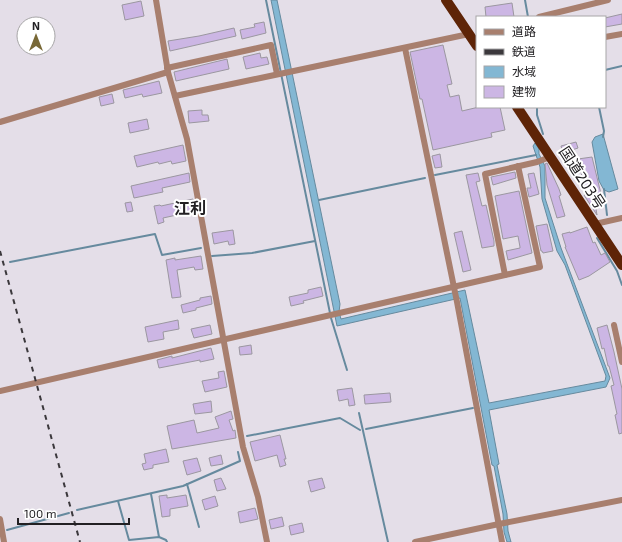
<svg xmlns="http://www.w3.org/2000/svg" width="622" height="542" font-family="'Exo 2','Noto Sans JP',sans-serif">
<rect width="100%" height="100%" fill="#e4dee8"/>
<g fill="#83b7d3" stroke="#668a9e">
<polygon points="271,0 277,0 340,304 339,312 341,319 465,290 489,403 605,381 606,376 565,265 557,251 542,199 540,167 533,146 535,143 539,149 539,154 545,166 545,198 561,248 610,378 606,387 489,410 499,464 497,465 507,514 508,531 511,542 507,542 504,532 503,514 494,466 492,465 460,298 337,326"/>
<polygon points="603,134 618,189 609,192 604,190 599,181 592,142 595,137"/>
</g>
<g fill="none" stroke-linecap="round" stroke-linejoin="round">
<g stroke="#668a9e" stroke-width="2">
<polyline points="266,0 331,318 347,370"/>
<polyline points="525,0 528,17"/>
<polyline points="605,70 622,66"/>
<polyline points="537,107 537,115 543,134"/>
<polyline points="599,107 604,131 603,137"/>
<polyline points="435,175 536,155"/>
<polyline points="604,189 607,215"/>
<polyline points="319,200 425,178"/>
<polyline points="597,238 617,271 622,285"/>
<polyline points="212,256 252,253 315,241"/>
<polyline points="10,262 155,234 162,255 201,248"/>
<polyline points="359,413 388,542"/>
<polyline points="366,429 473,408"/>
<polyline points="247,436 340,418 360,430"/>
<polyline points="187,484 199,527"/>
<polyline points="151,494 159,537"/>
<polyline points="118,501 129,540 159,537 166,540 167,542"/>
<polyline points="77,510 183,486 240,461 238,452"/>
<polyline points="7,530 69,513"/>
</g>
</g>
<g fill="#ccb6e4" stroke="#9b97a0">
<polygon points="141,1 144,16 125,20 122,5"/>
<polygon points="512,3 514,17 486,17 485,7"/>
<polygon points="622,14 622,24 605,27 605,18"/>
<polygon points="264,22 266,33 242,39 240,30 255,27 254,24"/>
<polygon points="234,28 236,36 170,51 168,41 199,36"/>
<polygon points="443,45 452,84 447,85 450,97 459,95 462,111 479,107 500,107 505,130 491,133 492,137 433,150 422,99 420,99 410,52"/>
<polygon points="260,53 261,58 267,57 269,64 246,69 243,57"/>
<polygon points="227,59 229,69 176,81 174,72"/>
<polygon points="159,81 162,93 143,97 142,94 125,98 123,90"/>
<polygon points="112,94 114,103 101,106 99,97"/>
<polygon points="202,110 202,115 208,115 209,121 189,123 188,111"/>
<polygon points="147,119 149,129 130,133 128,123"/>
<polygon points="576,142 578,148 563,153 561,146"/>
<polygon points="183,145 186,161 172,164 171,161 159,164 158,162 137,167 134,156"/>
<polygon points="440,154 442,167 435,168 432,156"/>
<polygon points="592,157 603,202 595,203 597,215 584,195 586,194 578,159"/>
<polygon points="547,163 559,189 561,195 559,196 565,216 557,218 547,185 545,164"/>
<polygon points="515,172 516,178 493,185 491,177"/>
<polygon points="189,173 190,182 162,188 163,192 134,198 131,186"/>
<polygon points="478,173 480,181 476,182 482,206 486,205 494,241 494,246 482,248 466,175"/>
<polygon points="534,173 539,194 529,197 527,188 531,188 528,174"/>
<polygon points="519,191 532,253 508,260 506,251 520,248 520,247 518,236 503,239 495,196"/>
<polygon points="193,199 195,211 163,218 164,222 158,224 154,206 160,205 161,206"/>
<polygon points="131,202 133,211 127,212 125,203"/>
<polygon points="547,224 553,251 543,253 542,251 541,251 536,226"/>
<polygon points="587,227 593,243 595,242 601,255 605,253 610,262 589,276 579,280 565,247 566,247 562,234 570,232 570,233"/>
<polygon points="233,230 235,244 229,245 228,241 214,244 212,233"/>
<polygon points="462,231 471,270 463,272 454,233"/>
<polygon points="201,256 203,269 195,270 194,267 177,270 181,297 172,298 166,260 175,258 175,260"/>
<polygon points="321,287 323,296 303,301 304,303 291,306 289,297 308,293 308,290"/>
<polygon points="211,296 212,304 196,308 196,310 183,313 181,305 200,300 200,298"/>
<polygon points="178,320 179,329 163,332 164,339 148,342 145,327"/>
<polygon points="210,325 212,334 194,338 191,329"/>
<polygon points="607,325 614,352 622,389 622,433 619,434 615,415 617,414 611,386 614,385 609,366 608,366 604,348 602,349 597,328"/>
<polygon points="251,345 252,354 240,355 239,347"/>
<polygon points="211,348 214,359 200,362 200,360 159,368 157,360 172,356 172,358"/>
<polygon points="224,371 227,387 205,392 202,381 219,378 218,372"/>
<polygon points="352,388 355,405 349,406 348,399 339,401 337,390"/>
<polygon points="390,393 391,402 365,404 364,395"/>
<polygon points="211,401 212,412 195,414 193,404"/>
<polygon points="231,411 233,419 229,420 233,431 235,430 236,438 172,449 167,426 194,420 197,433 219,428 215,417"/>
<polygon points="280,435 286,459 284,459 286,465 280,467 277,455 255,461 250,442"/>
<polygon points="166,449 169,462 153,465 153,468 144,470 142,464 146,463 144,454"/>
<polygon points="221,455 223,464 211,466 209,458"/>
<polygon points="197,458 201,471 187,475 183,461"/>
<polygon points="221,478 226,489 217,491 214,480"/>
<polygon points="322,478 325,488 311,492 308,481"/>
<polygon points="167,495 167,498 186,495 188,506 170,509 170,516 162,517 159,496"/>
<polygon points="215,496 218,506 205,510 202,500"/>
<polygon points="255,508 258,519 240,523 238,512"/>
<polygon points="282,517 284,526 271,529 269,520"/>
<polygon points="302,523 304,532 291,535 289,526"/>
</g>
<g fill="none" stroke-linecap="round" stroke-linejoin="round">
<g stroke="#a87f6e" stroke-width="6">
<polyline points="156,0 168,72 187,139 243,447 258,497 267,542"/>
<polyline points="539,17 608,0"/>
<polyline points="605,37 622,34"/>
<polyline points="405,48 457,302 502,542"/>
<polyline points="167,68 271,45 277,74"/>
<polyline points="175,96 469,34"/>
<polyline points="0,122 168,72"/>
<polyline points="595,224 622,218"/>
<polyline points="505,275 540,267 518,166"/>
<polyline points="614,325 622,362"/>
<polyline points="0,391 505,275 485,174 537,162 550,157"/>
<polyline points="0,519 4,542"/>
<polyline points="415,542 499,524 622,500"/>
</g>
<g stroke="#5e2407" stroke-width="10">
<polyline points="446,0 477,46"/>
<polyline points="517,107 622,265"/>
</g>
<polyline stroke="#3b383c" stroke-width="2" stroke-dasharray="5 5" stroke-linecap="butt" points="0,251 80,542"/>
</g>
<g text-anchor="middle" stroke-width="4" stroke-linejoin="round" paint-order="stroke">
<g font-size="15" fill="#222023" stroke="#fff">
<text transform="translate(582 178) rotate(57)" y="5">国道203号</text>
</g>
<g font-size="16" font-weight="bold" fill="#222023" stroke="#fff">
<text x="190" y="214">江利</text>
</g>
</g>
<rect x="476" y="16" width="130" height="92" fill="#ffffff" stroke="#a7a6a7"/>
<rect x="484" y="29" width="20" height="6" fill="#a87f6e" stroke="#a7a6a7"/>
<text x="512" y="36" font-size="12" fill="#222023">道路</text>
<rect x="484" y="49" width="20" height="6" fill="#3b383c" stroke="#a7a6a7"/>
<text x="512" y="56" font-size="12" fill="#222023">鉄道</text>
<rect x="484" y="66" width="20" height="12" fill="#83b7d3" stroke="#a7a6a7"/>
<text x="512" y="76" font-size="12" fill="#222023">水域</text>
<rect x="484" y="86" width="20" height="12" fill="#ccb6e4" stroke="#a7a6a7"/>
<text x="512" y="96" font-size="12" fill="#222023">建物</text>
<g transform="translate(36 36)"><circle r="19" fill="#ffffff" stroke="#a7a6a7"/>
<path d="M0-3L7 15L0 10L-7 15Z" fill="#786836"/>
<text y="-6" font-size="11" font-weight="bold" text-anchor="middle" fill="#222023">N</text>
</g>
<path d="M18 518v6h111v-6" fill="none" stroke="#222023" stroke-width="2"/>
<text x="24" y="518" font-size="12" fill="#222023" stroke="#ffffff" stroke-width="3" paint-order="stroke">100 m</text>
</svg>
